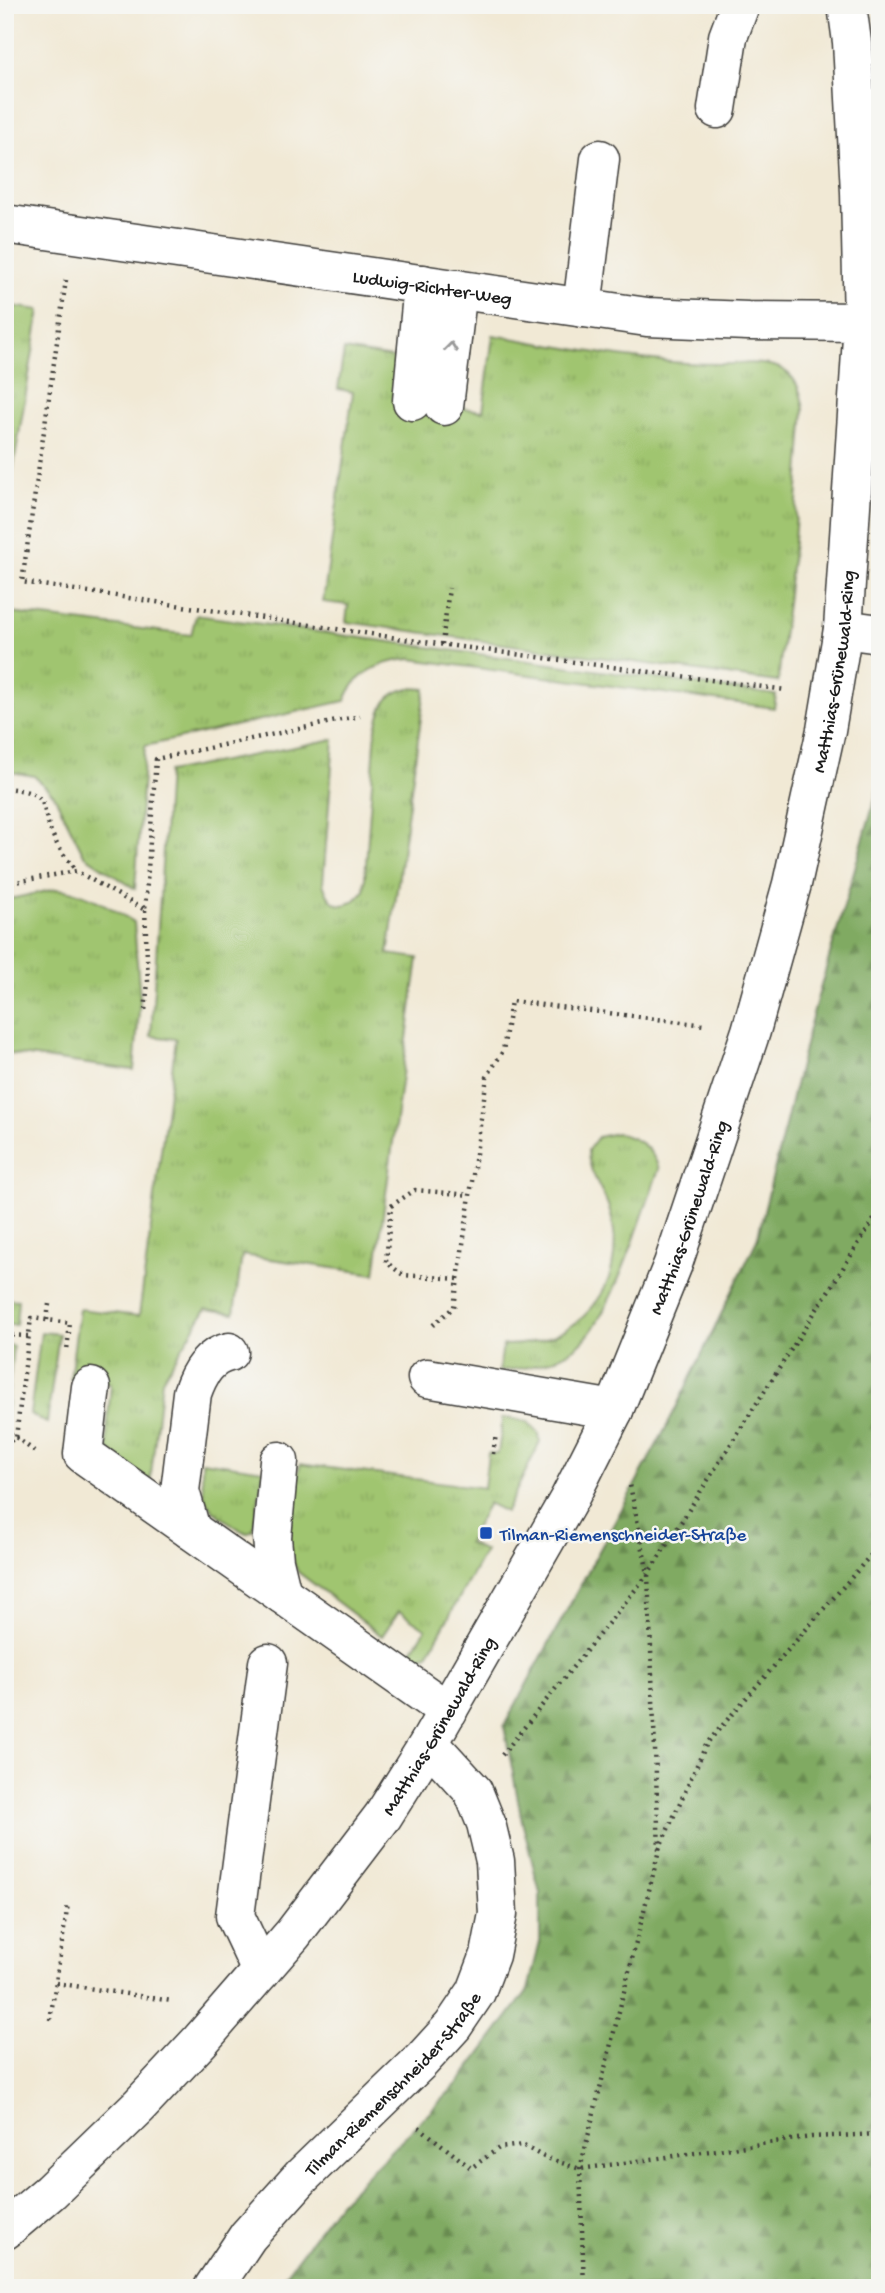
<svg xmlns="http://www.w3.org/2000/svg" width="885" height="2293" font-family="'Gochi Hand',sans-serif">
<defs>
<pattern id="grass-tufts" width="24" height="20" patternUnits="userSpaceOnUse" patternTransform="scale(1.75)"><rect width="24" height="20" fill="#a0c56f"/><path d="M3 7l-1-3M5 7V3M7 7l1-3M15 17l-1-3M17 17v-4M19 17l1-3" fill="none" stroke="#89a960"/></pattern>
<pattern id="forest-firs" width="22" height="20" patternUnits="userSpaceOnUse" patternTransform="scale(1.75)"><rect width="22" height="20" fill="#80aa62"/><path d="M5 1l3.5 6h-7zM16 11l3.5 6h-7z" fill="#688a50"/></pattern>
</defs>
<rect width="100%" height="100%" fill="#f6f6f2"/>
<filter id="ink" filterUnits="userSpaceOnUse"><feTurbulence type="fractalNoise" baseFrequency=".0143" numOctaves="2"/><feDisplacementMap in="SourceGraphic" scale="14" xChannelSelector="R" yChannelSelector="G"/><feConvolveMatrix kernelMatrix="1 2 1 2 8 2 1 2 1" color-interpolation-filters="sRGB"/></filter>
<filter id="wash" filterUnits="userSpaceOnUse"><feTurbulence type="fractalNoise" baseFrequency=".00686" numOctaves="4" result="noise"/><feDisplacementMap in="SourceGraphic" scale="28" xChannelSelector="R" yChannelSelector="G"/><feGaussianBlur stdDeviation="1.57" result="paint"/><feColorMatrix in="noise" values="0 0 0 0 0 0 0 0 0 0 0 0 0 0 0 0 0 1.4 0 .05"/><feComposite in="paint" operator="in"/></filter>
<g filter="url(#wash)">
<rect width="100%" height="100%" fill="#f1e9d5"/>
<g fill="url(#grass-tufts)" stroke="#5e7046" stroke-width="2">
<polygon points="5,305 40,310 5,517"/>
<path d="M493,335C546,344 600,355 653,360C676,363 700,364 723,364C740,364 760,361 777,367C796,374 801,391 804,410L794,541L778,682L346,622L348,605L323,602L353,392L338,389L344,350L400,359L396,399L483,411Z"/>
<path d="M5,609L11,613L191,635L196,615L776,695L774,708L411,659C383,661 355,672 345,701L145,746L135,889L84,855L54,795L34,776L5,771Z"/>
<path d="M409,688L425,689L388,954L418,958L375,1274L242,1255L234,1313L206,1309L162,1380L150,1483L108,1449L107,1430L111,1384L70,1379L79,1309L139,1316L176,1039L151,1036L168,772L334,739L323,883C330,909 347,912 364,891L376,728C381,706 386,693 409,688Z"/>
<path d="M56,889C86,891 109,907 134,922L140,1000L134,1070L5,1053V900Z"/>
<path d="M616,1133C638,1138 652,1147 659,1169C643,1212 612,1316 580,1344C559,1362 526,1369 499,1371L503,1345C577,1346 629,1289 611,1215C606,1191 587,1174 588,1150L598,1137Z"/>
<polygon points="5,1299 18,1300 16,1325 5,1325"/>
<polygon points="41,1332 59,1334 47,1423 30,1414"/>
<polygon points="5,1344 13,1346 6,1419 5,1419"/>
<path d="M503,1417L528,1422L539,1434L540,1442L506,1512L488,1503L468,1543L485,1551L429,1653L423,1657L414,1658L409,1655L426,1629L399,1611L382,1636L298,1572C280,1541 295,1498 300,1464L484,1488L488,1453L498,1454Z"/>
<path d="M202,1461L264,1470L253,1530L246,1533L242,1531C205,1506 202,1507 202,1461Z"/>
</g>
<polygon fill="url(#forest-firs)" stroke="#4e633f" stroke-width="2" points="880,775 880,2288 275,2288 340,2202 461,2080 528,1990 540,1942 540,1893 522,1821 504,1726 668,1424 757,1240 810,1024 876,795"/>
</g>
<g filter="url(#ink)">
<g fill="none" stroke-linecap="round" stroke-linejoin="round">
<defs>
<g id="minor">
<polyline points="717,109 728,37 740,5"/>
<path id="s1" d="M5,224L647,317L748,321L863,322"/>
<polyline points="582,308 600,159"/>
<polyline points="412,401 423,284"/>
<polyline points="444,406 458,289"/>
<polyline points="843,629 880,634"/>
<polyline points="427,1378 614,1410"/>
<polyline points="91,1387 83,1454 448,1711"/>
<polyline points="279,1461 272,1537 274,1561 282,1594"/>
<path d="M191,1530L180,1491L192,1393C199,1373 208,1357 229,1352"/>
<polyline points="261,1971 235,1916 268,1663"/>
<path id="s2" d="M5,2230L50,2192L139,2106L200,2041L293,1934L383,1816L429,1743L569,1499L614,1410L673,1264L751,1031L792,884L826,730L843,629L863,322L860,192L852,42L847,5"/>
<path id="s3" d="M213,2288L248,2236L302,2176L422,2060L453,2026L476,1992L490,1955L498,1914L495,1861L486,1823L473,1791L429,1743"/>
</g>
</defs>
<use href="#minor" stroke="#3c3b38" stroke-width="41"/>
<g stroke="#3c3b38" stroke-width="4.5" stroke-dasharray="2 5" stroke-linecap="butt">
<polyline points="66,280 22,582 424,642 786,690"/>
<polyline points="442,644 449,588"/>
<path d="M5,788C55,793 37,804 54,838C59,850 69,861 76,871"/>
<polyline points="5,884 76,871 145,910 156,759 360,716"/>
<polyline points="145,910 148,982 145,1011"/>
<polyline points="458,1279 403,1275 386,1262 391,1206 415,1190 470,1195"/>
<polyline points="47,1320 49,1304"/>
<polyline points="433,1325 454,1307 487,1077 503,1051 511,1001 705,1025"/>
<polyline points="5,1335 29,1336"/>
<polyline points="5,1429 38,1454"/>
<polyline points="5,1445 16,1437 31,1318 70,1323 67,1350"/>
<polyline points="493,1454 496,1434"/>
<polyline points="502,1755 648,1574 880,1210"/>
<polyline points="659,1849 707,1743 870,1556 880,1552"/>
<polyline points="56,1983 172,2001"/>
<polyline points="50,2020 68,1904"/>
<polyline points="419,2127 471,2168 499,2148 522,2145 544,2157 580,2169 811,2137 880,2134"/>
<polyline points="584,2288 580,2169 659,1850 648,1574 630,1485"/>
</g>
<use href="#minor" stroke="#fff" stroke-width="38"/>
</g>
<defs><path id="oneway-chevron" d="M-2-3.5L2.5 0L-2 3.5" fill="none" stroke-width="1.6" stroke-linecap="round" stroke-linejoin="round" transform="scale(1.75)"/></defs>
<use stroke="#999" href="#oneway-chevron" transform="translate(451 347) rotate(-83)"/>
</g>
<rect fill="#1a4fb4" stroke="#f6f6f2" stroke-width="2.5" x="479" y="1526" width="14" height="14" rx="3.5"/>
<g text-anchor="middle" stroke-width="5" stroke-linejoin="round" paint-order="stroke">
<g font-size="19" fill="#1c1c1c" stroke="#f6f6f2">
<text dy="7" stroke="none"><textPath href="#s1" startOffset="432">Ludwig-Richter-Weg</textPath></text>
<text dy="7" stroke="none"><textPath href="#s2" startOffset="1802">Matthias-Grünewald-Ring</textPath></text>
<text dy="7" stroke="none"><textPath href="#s2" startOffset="1236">Matthias-Grünewald-Ring</textPath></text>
<text dy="7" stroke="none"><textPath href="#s2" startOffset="668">Matthias-Grünewald-Ring</textPath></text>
<text dy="7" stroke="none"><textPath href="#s3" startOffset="273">Tilman-Riemenschneider-Straße</textPath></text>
</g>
<g font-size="19" fill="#164399" stroke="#f6f6f2" text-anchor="start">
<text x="500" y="1540">Tilman-Riemenschneider-Straße</text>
</g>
</g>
<rect width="885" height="2293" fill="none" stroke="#f6f6f2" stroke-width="28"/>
</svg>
